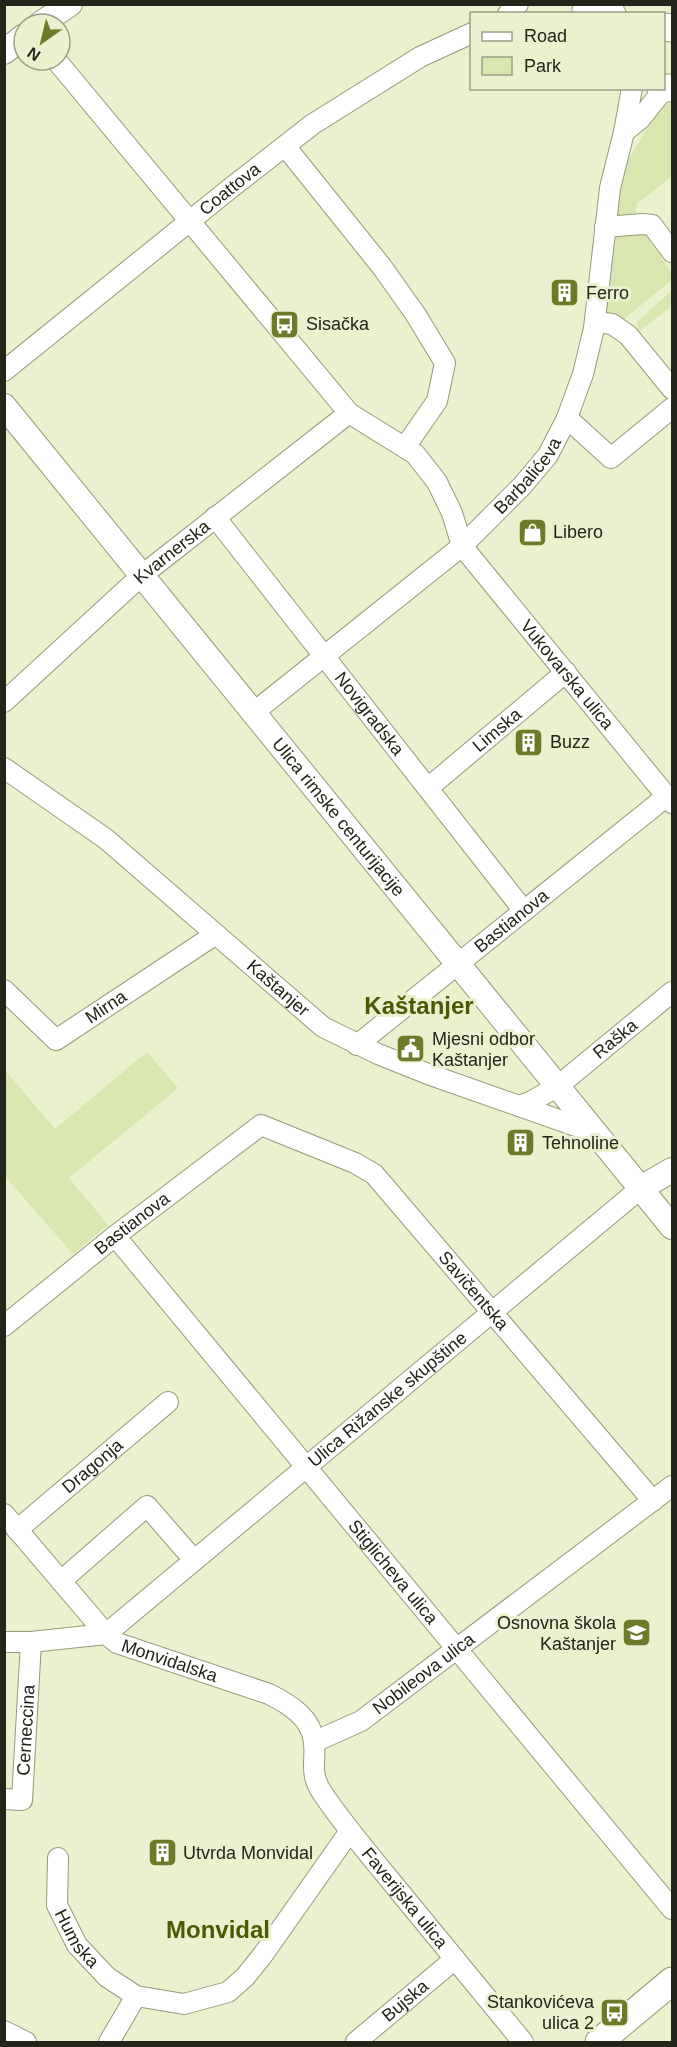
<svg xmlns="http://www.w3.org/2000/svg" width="677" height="2047" font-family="Helvetica,sans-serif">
<rect width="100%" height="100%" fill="#e9f1cf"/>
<g fill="#dae6af">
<polygon points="672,103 672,176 637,204 635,215 608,217 611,188 661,106"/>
<polygon points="640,228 672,273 672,280 623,320 616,315 598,311 607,229"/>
<polygon points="672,290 672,306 639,331 637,322"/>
<polygon points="147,1052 178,1088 69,1178 108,1225 73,1254 5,1176 5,1070 55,1129"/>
</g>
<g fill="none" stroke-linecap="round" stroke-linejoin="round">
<defs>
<g id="minor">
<polyline points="508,14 518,4"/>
<path id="s1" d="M56,60L349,413L415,454L437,482L452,513L462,546L672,803"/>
<polyline points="624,132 640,119 664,89"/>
<polyline points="285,146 382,267 416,315 445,363 437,401 405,447"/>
<polyline points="605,227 643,224 652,225 672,252"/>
<polyline points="595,322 612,324 628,335 672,389"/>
<path id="s2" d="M4,371L232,187L313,124L420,57L472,33"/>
<polyline points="567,418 611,458 672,408"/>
<path id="s3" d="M215,517L524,911"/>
<path id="s4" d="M4,702L141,576L349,413"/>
<path id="s5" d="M253,713L462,546L522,486L548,455L567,418L583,374L594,328L610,188L624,132L632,88"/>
<path id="s6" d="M4,768L106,839L323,1027L378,1054L428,1074L596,1133"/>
<path id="s7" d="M428,788L566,672"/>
<path id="s8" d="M4,990L56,1040L216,934"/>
<path id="s9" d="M357,1045L667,796"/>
<path id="s10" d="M519,1106L532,1101L558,1086L672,992"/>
<path id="s11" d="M115,1236L672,1909"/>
<path id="s12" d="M4,1326L115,1236L261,1125L355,1163L374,1174L653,1501"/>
<path id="s13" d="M4,1514L106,1634L641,1188"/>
<path id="s14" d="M17,1530L168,1402"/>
<polyline points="61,1581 147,1506 194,1560"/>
<path id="s15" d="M4,1642H31L106,1634L117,1643L269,1694C289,1704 311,1717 314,1742C316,1763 309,1774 323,1794C346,1828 373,1859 399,1891C440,1941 482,1992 523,2042"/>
<path id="s16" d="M314,1742L361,1721L672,1486"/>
<path id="s17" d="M4,1799L22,1800L31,1642"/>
<path id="s18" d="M58,1858L57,1905L77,1945L107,1977L136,1996L184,2004L228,1992L245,1977L262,1956L350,1831"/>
<polyline points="4,2031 26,2042"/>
<polyline points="109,2042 136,1996"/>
<path id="s19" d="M356,2042L455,1959"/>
</g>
<g id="tertiary">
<polyline points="40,24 70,4"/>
<polyline points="4,52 24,36"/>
<path id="s20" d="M4,406L672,1227"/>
<polyline points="641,1188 672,1170"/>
</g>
<g id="secondary">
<polyline points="586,10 612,14"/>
<polyline points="664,27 672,28"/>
<polyline points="661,88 672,88"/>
<polyline points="599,2042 672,1981"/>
</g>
</defs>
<use href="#minor" stroke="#939b7b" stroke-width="22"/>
<use href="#tertiary" stroke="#939b7b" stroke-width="26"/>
<use href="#secondary" stroke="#939b7b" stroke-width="29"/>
<use href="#minor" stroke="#fff" stroke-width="20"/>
<use href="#tertiary" stroke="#fff" stroke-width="24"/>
<use href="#secondary" stroke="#fff" stroke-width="27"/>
</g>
<defs>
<symbol id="building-square" viewBox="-11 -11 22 22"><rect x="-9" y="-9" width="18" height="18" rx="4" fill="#6d7b28" stroke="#e9f1cf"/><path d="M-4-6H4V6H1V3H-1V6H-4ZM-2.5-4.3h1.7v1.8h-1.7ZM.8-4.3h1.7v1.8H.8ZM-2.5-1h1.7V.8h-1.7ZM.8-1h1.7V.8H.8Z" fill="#fff"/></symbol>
<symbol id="bus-square" viewBox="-11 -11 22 22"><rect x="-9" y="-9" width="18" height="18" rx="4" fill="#6d7b28" stroke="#e9f1cf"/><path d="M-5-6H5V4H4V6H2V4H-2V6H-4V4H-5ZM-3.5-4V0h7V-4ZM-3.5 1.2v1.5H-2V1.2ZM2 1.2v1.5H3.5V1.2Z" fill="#fff"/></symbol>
<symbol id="shop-square" viewBox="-11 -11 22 22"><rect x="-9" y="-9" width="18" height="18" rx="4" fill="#6d7b28" stroke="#e9f1cf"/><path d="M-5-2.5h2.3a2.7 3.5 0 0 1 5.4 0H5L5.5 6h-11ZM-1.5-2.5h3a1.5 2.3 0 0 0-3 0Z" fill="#fff"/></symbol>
<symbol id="civic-square" viewBox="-11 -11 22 22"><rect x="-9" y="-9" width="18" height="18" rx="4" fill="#6d7b28" stroke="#e9f1cf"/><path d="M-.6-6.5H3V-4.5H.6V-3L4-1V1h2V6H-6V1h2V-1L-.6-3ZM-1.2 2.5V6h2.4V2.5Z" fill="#fff"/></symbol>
<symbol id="school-square" viewBox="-11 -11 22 22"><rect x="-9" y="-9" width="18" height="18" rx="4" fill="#6d7b28" stroke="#e9f1cf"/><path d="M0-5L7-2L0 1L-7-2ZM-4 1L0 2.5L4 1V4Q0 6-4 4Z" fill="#fff"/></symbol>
</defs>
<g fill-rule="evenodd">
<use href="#building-square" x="548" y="276" width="33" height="33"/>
<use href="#bus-square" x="268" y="308" width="33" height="33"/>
<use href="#shop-square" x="516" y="516" width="33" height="33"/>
<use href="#building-square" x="512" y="726" width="33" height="33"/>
<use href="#civic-square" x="394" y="1032" width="33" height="33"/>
<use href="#building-square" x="504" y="1126" width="33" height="33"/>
<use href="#school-square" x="620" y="1616" width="33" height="33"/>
<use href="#building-square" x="146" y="1836" width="33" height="33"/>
<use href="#bus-square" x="598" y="1996" width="33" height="33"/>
</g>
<g text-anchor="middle" stroke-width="6" stroke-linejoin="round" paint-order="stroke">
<g font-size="18" fill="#222518" stroke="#e9f1cf">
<text dy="6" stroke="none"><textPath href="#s2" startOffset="290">Coattova</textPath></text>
<text dy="6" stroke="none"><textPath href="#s5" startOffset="364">Barbalićeva</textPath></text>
<text dy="6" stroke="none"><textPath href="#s4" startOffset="225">Kvarnerska</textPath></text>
<text dy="6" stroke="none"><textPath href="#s1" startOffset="807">Vukovarska ulica</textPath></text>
<text dy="6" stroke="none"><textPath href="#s3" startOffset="250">Novigradska</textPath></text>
<text dy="6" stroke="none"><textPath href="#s7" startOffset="90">Limska</textPath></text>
<text dy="6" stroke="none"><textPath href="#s20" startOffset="530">Ulica rimske centurijacije</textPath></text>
<text dy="6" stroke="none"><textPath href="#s9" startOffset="198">Bastianova</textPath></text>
<text dy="6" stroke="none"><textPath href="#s6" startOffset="352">Kaštanjer</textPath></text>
<text dy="6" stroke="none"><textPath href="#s8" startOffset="132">Mirna</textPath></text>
<text dy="6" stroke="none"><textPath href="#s10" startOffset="118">Raška</textPath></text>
<text dy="6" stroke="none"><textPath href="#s12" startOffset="164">Bastianova</textPath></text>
<text dy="6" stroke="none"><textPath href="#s12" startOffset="603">Savičentska</textPath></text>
<text dy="6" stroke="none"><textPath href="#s13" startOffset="524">Ulica Rižanske skupštine</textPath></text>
<text dy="6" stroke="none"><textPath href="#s14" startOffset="99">Dragonja</textPath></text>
<text dy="6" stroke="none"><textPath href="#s11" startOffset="436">Stiglicheva ulica</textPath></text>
<text dy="6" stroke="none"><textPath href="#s15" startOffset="172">Monvidalska</textPath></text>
<text dy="6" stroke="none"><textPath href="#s16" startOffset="130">Nobileova ulica</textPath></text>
<text dy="6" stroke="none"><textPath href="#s17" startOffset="88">Cerneccina</textPath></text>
<text dy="6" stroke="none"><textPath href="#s15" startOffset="532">Faverijska ulica</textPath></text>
<text dy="6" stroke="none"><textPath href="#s18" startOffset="86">Humska</textPath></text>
<text dy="6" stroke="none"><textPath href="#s19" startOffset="64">Bujska</textPath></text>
</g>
<g font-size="18" fill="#222518" stroke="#e9f1cf" text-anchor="start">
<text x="586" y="299">Ferro</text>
<text x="306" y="330">Sisačka</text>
<text x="553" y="538">Libero</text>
<text x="550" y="748">Buzz</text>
<text x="432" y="1045">Mjesni odbor<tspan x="432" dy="21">Kaštanjer</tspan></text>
<text x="542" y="1149">Tehnoline</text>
<text x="616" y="1629" text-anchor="end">Osnovna škola<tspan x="616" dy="21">Kaštanjer</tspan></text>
<text x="183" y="1859">Utvrda Monvidal</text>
<text x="594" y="2008" text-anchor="end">Stankovićeva<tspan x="594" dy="21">ulica 2</tspan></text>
</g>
<g font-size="24" font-weight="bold" fill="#4d5803" stroke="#e9f1cf">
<text x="419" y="1014">Kaštanjer</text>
<text x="218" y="1938">Monvidal</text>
</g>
</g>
<rect width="677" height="2047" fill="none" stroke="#222518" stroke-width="12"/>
<rect x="470" y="12" width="195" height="78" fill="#e9f1cf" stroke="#999f86" stroke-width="1.5"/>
<rect x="482" y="32" width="30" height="9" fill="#ffffff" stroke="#999f86" stroke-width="1.5"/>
<text x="524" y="42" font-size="18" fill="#222518">Road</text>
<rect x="482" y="57" width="30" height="18" fill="#dae6af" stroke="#999f86" stroke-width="1.5"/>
<text x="524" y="72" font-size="18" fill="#222518">Park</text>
<g transform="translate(42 42) rotate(214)"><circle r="28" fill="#e9f1cf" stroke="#999f86" stroke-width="1.5"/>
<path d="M0-4.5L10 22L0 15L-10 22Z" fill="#6d7b28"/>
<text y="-9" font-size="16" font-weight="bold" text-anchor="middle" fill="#222518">N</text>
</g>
</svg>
